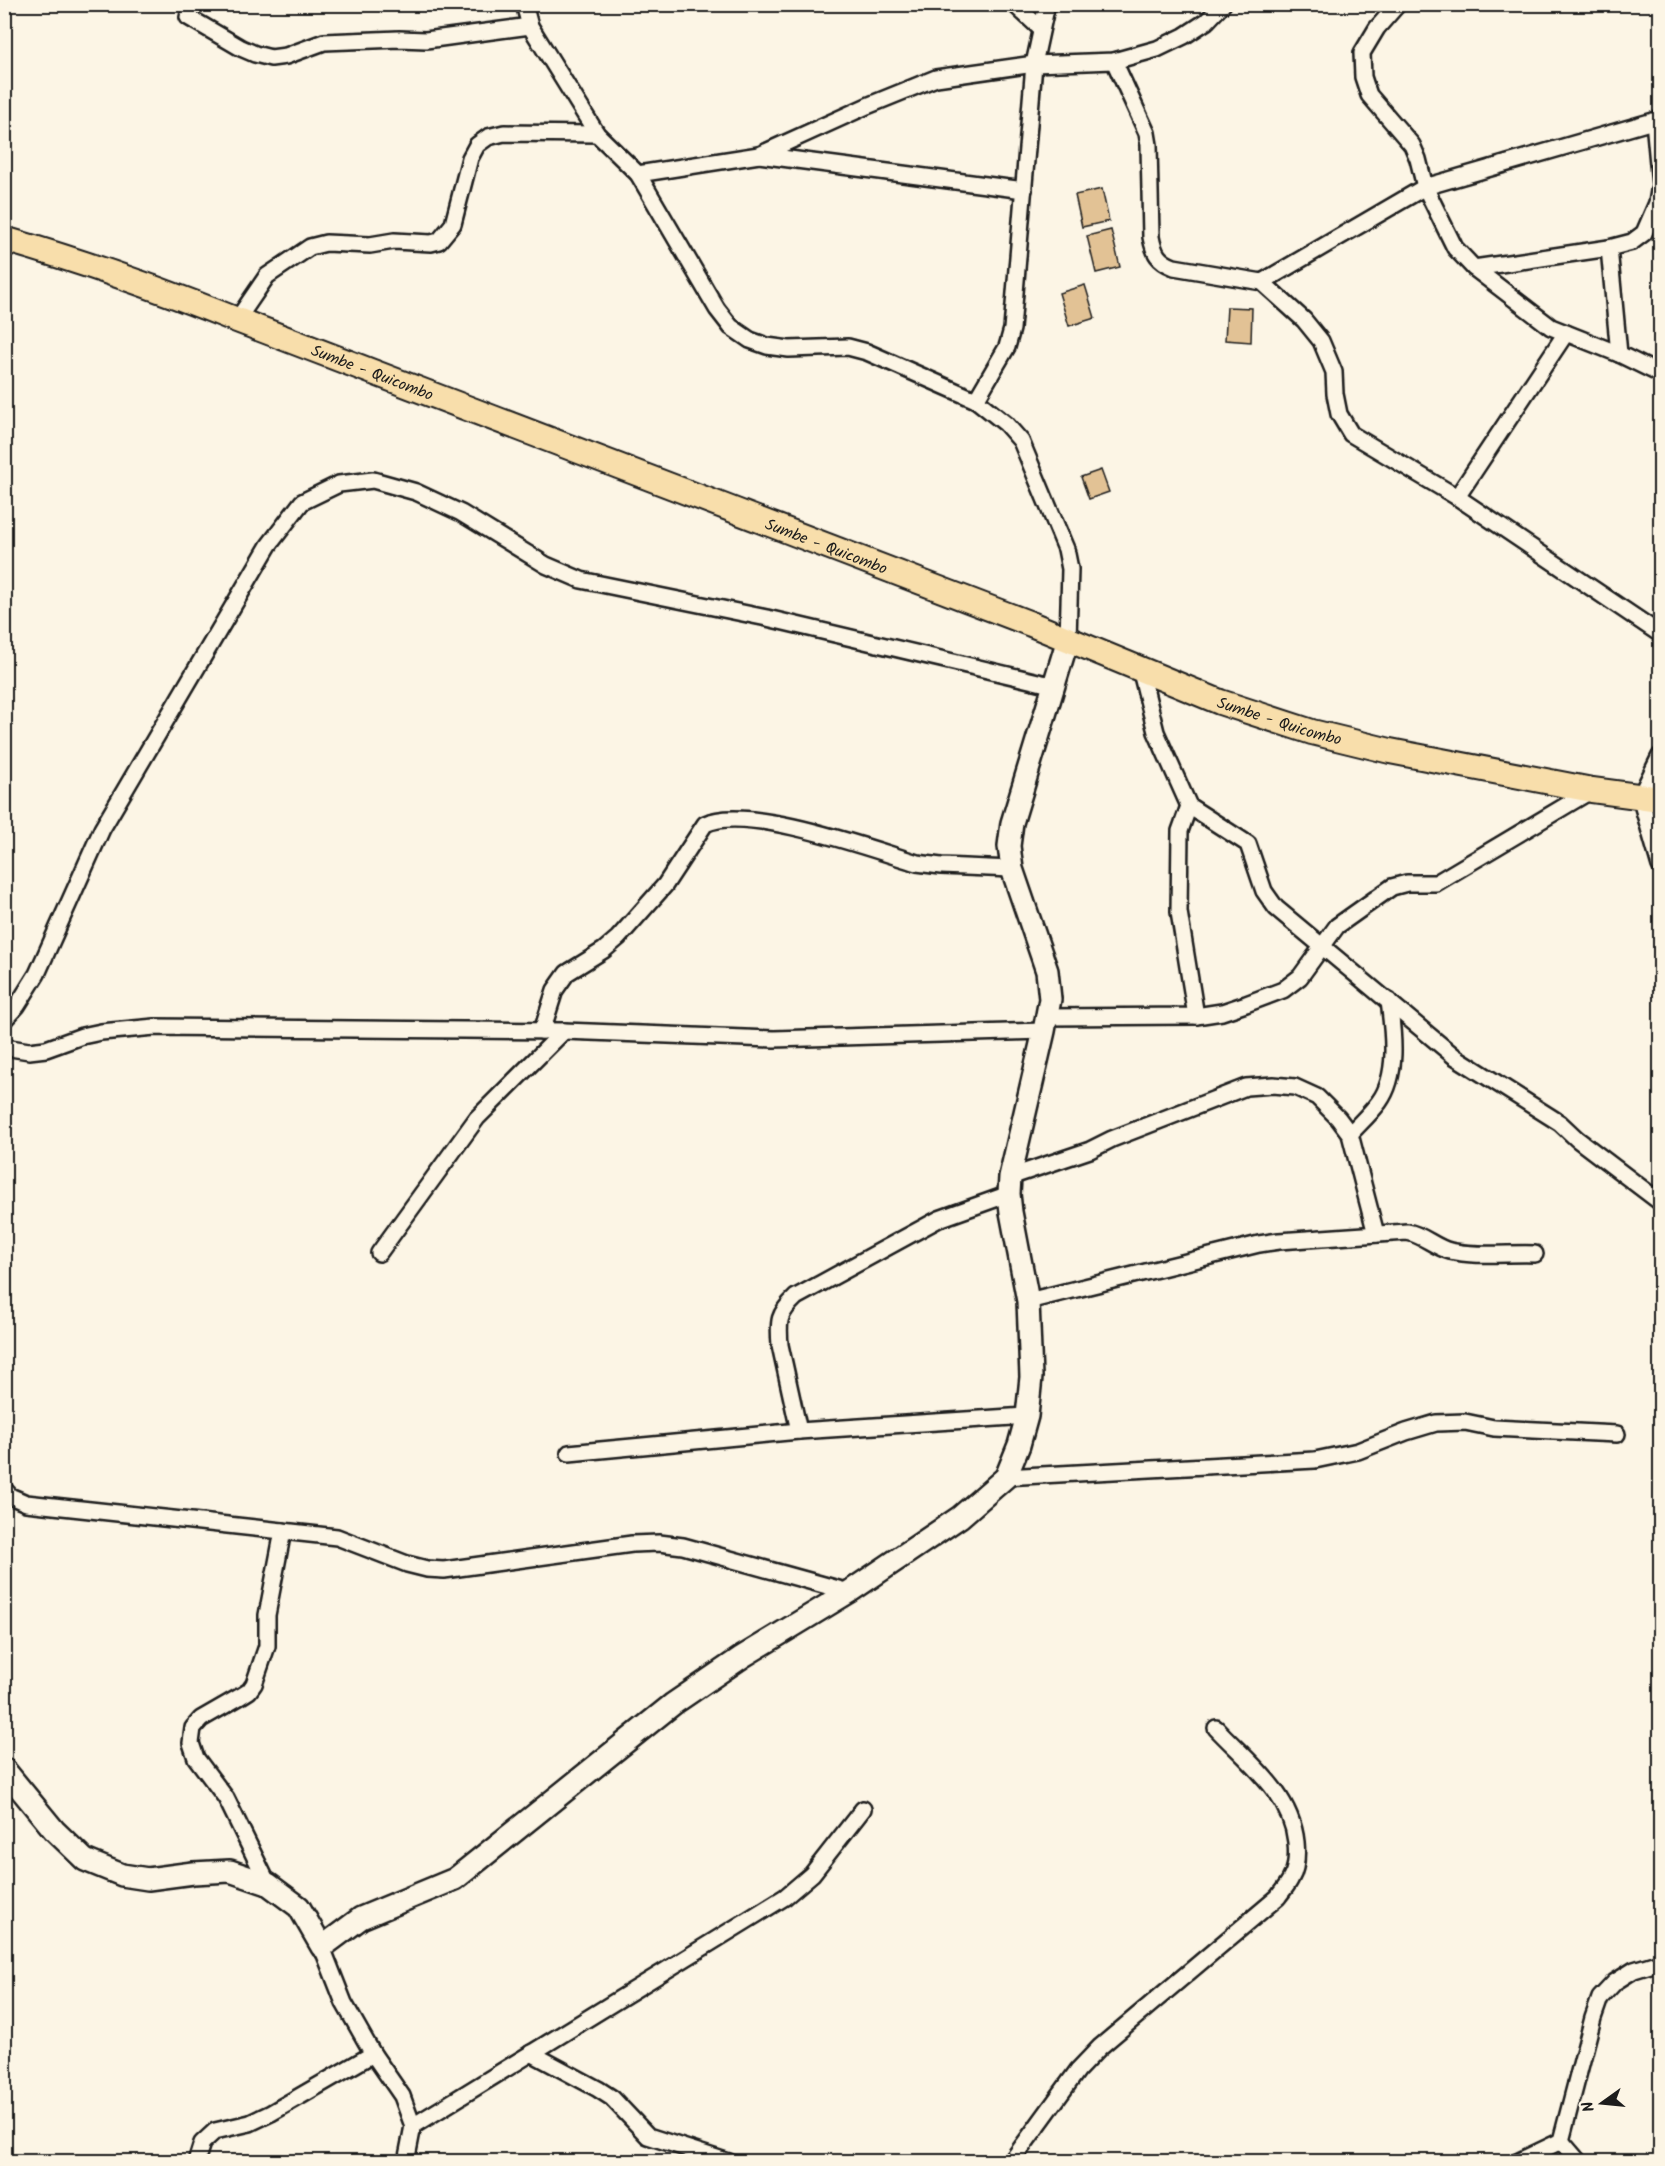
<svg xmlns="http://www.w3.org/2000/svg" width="1665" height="2166" font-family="Kalam,sans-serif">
<rect width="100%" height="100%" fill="#fcf5e5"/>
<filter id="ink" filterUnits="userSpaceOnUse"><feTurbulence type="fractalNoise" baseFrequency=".0167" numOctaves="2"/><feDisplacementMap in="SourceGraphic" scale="12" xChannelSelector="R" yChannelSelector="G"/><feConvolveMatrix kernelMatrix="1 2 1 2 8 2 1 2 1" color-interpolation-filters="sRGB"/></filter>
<g filter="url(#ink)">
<g fill="#e2c295" stroke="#1c1c1c" stroke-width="1.5">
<polygon points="1102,189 1109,221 1082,227 1075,195"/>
<polygon points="1111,230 1120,267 1096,273 1087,236"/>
<polygon points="1085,285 1095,318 1069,326 1059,293"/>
<polygon points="1227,307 1252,308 1251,342 1225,340"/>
<polygon points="1101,470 1109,492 1089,499 1081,477"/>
</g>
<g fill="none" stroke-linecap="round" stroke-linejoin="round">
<defs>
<g id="street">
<polyline points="524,4 530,26 597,134 638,174 717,309 731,327 750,340 767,346 789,349 848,347 867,352 976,400 1006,424 1021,441 1066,549 1070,569 1068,639"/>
<polyline points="1014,4 1041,29"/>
<polyline points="1398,4 1377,28 1362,53 1363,77 1369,95 1412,145 1418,159 1425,187 1455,248 1474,268 1551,327 1619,354 1660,374"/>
<polyline points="188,17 241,48 255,54 271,58 286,56 324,42 399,39 426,40 530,26"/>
<path d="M1114,61L1147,133L1149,145L1151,237C1154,253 1158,261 1174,267L1262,282L1304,320L1321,341L1334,372L1335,394L1339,414L1351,434L1457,497L1660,634"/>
<polyline points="759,155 867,106 936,78 1034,64 1114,61 1157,49 1184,36 1207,21 1223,4"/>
<polyline points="638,174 759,155 1024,190"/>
<polyline points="1609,248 1619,354"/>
<polyline points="1474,268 1609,248 1632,242 1644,233 1657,203 1660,185 1654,121"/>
<polyline points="1262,282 1425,187 1660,119"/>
<polyline points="237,320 267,276 310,247 326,243 370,245 394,241 431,243 439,241 453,224 470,158 477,145 488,137 504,133 597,134"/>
<polyline points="976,400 1007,347 1012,329 1034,64 1047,4"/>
<polyline points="1457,497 1566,333"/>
<polyline points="1140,668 1156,732 1189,806 1248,844 1264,891 1276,908 1454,1056 1560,1123 1577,1139 1660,1202"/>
<polyline points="1660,756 1640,797 1660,866"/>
<polyline points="1189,806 1180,831 1179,912 1196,1016"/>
<polyline points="1046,1017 1196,1016 1222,1012 1246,1004 1283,990 1300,977 1337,926 1392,887 1407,883 1436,883 1592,790"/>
<polyline points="4,1020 17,1006 37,974 102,829 269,545 302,502 339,484 373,480 416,492 461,513 546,565 581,580 767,618 1055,686"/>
<path d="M542,1031L555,990L567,973L604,950L618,938L665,885L705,824C747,804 871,849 917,863L941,866L1012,869"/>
<polyline points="4,1047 29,1051 46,1049 82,1036 101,1032 155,1027 564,1031 774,1039 1044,1031"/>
<path d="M1350,1134C1360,1123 1371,1113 1379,1102C1399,1075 1393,1032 1389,1001"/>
<polyline points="1010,1177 1090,1150 1112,1139 1246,1087 1273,1085 1295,1087 1317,1097 1338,1118 1350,1134 1376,1234"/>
<polyline points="379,1253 477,1118 564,1031"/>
<path d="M1028,1301L1259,1244L1279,1241L1407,1232C1424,1235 1434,1247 1450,1251C1476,1257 1508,1253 1535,1254"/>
<path d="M799,1431L780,1345C778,1321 778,1314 796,1297L939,1219L1009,1194"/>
<polyline points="569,1453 799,1431 1027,1416"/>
<polyline points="1006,1477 1315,1460 1358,1451 1406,1432 1436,1423 1465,1422 1494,1428 1617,1434"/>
<polyline points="4,1489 10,1496 26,1503 337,1537 407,1564 427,1569 444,1570 632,1544 659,1543 683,1546 849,1592"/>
<polyline points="268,1884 226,1798 196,1758 191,1743 193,1728 201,1719 241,1696 249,1691 254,1684 267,1646 267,1615 283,1531"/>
<polyline points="322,1947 344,2003 373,2054 402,2096 413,2126 406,2162"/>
<polyline points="531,2053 598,2089 612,2098 648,2136 729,2162"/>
<polyline points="413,2126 785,1897 812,1874 863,1809"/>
<polyline points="1561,2141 1593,2018 1600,1998 1615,1982 1634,1970 1660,1962"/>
<polyline points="1561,2141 1579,2162"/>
<polyline points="196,2162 202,2143 215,2131 250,2123 271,2113 373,2054"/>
<path d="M1011,2162L1078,2070L1100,2047L1278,1897C1282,1891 1288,1885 1291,1878C1297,1868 1297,1853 1296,1842C1291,1793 1248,1762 1216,1728"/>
<polyline points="1517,2162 1561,2141"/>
</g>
<polyline id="secondary" points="4,1769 54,1830 85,1860 122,1875 148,1879 193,1873 230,1871 268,1884 299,1907 322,1947 361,1918 455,1879 673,1704 742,1657 849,1592 960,1517 1006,1477 1019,1445 1027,1416 1031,1377 1028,1301 1011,1212 1009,1194 1010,1177 1044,1031 1050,999 1047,971 1012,869 1009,846 1012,823 1068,639"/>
<g id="primary">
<path id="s1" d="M4,239C84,262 160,289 237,320L1031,624L1220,702L1312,732L1390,751L1592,790L1660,799"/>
</g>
</defs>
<use href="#street" stroke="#1c1c1c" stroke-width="20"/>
<use href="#secondary" stroke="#1c1c1c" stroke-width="26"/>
<use href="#primary" stroke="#1c1c1c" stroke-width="28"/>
<use href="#street" stroke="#fcf5e5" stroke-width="15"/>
<use href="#secondary" stroke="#fcf5e5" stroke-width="21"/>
<use href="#primary" stroke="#f8deab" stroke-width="24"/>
</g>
</g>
<g text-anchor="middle" stroke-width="5" stroke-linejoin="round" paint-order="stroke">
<g font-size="16" fill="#1c1c1c" stroke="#fcf5e5">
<text dy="6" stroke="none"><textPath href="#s1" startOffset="392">Sumbe - Quicombo</textPath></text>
<text dy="6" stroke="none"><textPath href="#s1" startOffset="878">Sumbe - Quicombo</textPath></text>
<text dy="6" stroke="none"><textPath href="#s1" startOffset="1364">Sumbe - Quicombo</textPath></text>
</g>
</g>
<rect width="1665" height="2166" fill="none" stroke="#fcf5e5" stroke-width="24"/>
<rect x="12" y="12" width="1641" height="2142" fill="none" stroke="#1c1c1c" stroke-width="2" filter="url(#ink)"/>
<g transform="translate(1602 2103) rotate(255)" stroke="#fcf5e5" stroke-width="4.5" paint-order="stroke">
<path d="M0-4.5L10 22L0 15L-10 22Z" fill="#1c1c1c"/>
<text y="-9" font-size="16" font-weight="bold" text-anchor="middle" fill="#1c1c1c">N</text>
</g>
</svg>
